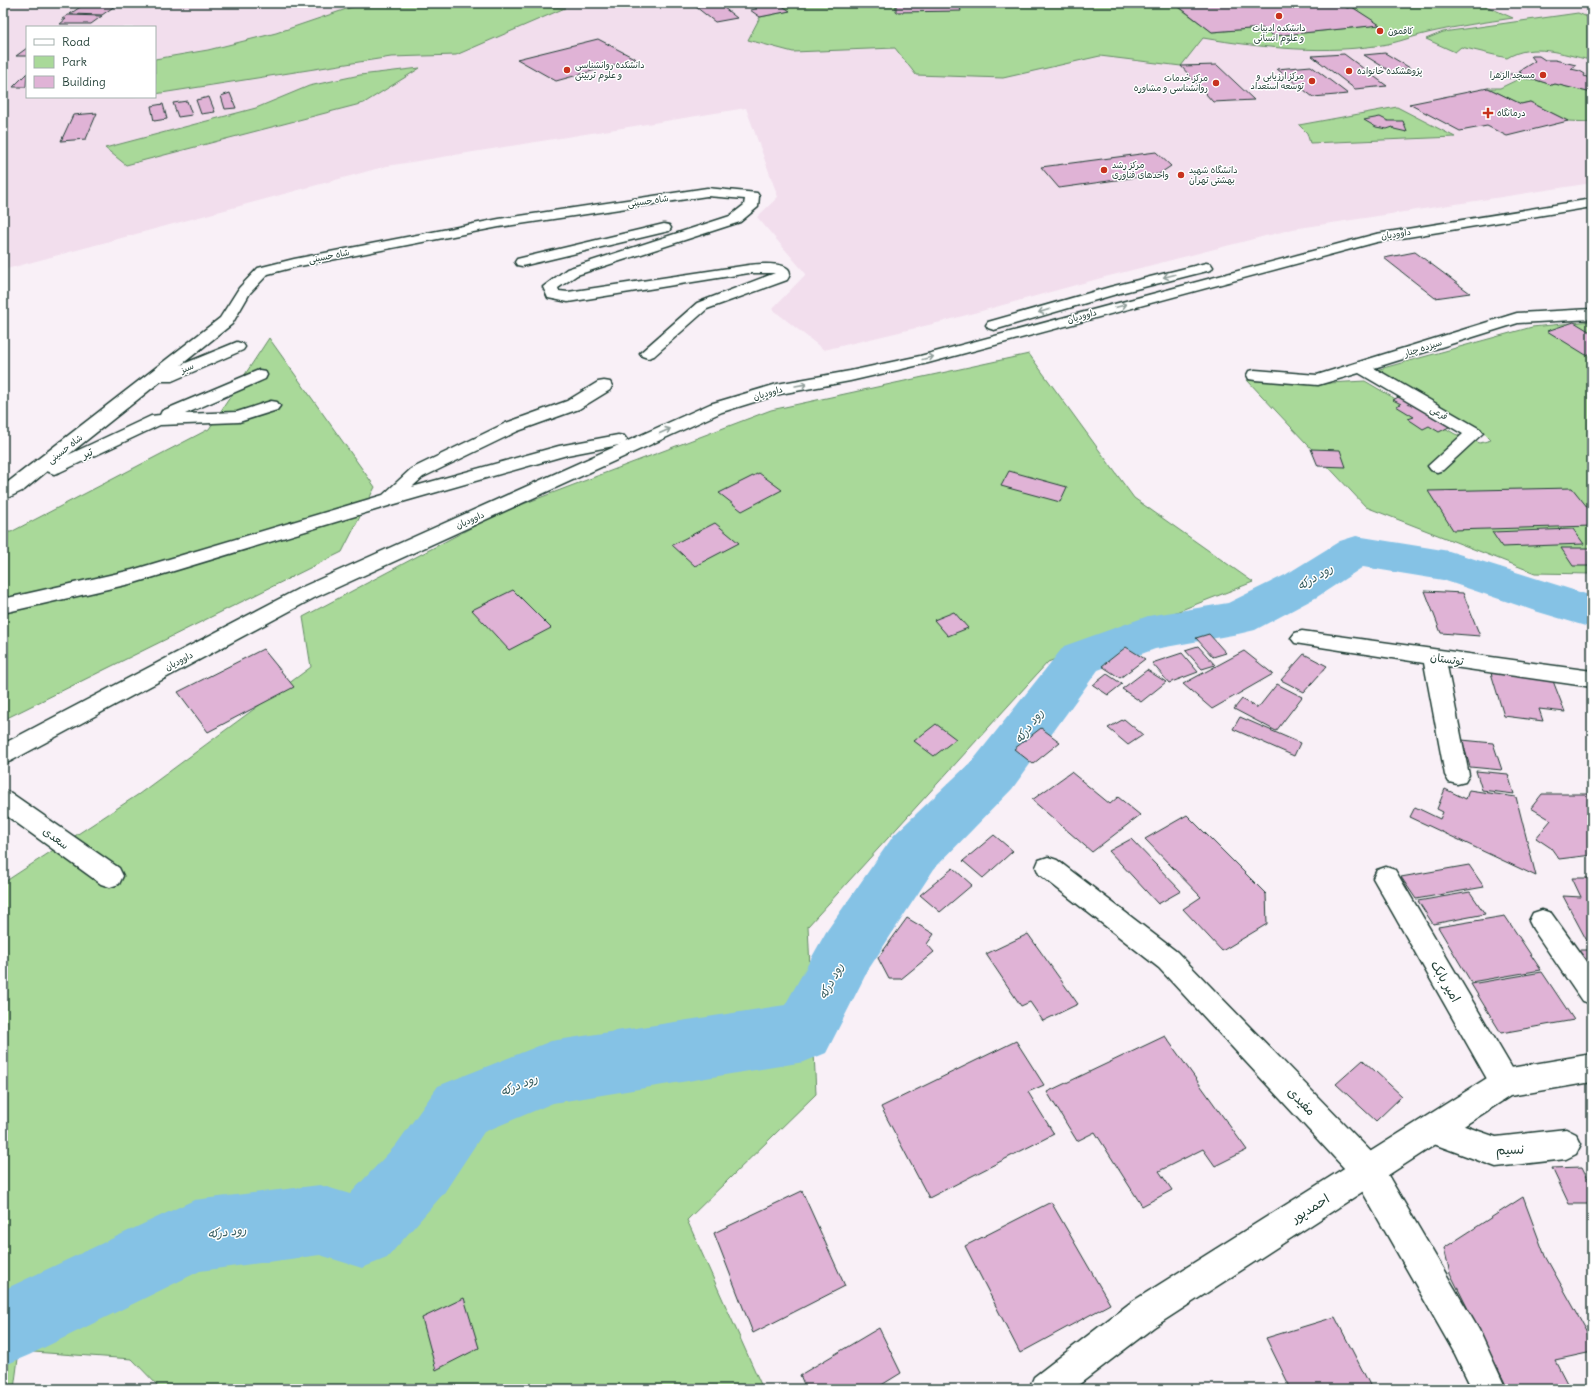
<svg xmlns="http://www.w3.org/2000/svg" width="1595" height="1392" font-family="Delius,'Playpen Sans Arabic',sans-serif">
<rect width="100%" height="100%" fill="#f9f0f7"/>
<filter id="ink" filterUnits="userSpaceOnUse"><feTurbulence type="fractalNoise" baseFrequency=".025" numOctaves="2"/><feDisplacementMap in="SourceGraphic" scale="8" xChannelSelector="R" yChannelSelector="G"/><feConvolveMatrix kernelMatrix="1 2 1 2 8 2 1 2 1" color-interpolation-filters="sRGB"/></filter>
<g filter="url(#ink)">
<path fill="#f2deed" fill-rule="evenodd" d="M3,3H1592V183L1293,229L1105,277L941,322L824,350L772,309L806,274L757,217L778,197L746,108L387,166L3,270ZM27,27H155V97H27Z"/>
<g fill="#a9d999" stroke="#648b66">
<polygon points="364,3 522,5 565,8 456,55 391,57 155,94 155,59 208,50 276,33"/>
<path d="M778,3H1173L1212,32L1262,28L1274,36L1379,25L1352,7L1347,8L1339,3H1479L1513,18C1486,22 1458,26 1432,32C1417,35 1402,41 1388,44C1326,55 1263,48 1203,38L1181,66L1100,56L1003,78L916,75L895,48L793,52L748,40L760,17L789,11Z"/>
<path d="M1578,13L1592,19V64L1590,60C1562,54 1533,42 1507,58L1461,47L1455,52L1426,39L1443,32Z"/>
<polygon points="420,68 364,103 126,165 105,148 256,108 309,86 360,75"/>
<polygon points="1521,78 1533,79 1552,85 1555,84 1592,93 1592,122 1568,121 1530,102 1521,104 1488,88 1500,88"/>
<polygon points="1397,107 1455,137 1310,143 1307,133 1299,125"/>
<polygon points="1592,321 1592,574 1535,573 1366,507 1247,380 1311,384 1365,381 1455,434 1480,443 1491,440 1485,434 1376,370 1532,327"/>
<polygon points="269,338 375,487 342,552 3,720 3,532 11,532 209,429"/>
<polygon points="1029,354 1134,498 1253,582 1048,662 808,926 816,1094 687,1220 763,1389 161,1389 132,1359 19,1351 14,1389 3,1389 3,883 139,794 311,667 303,617 497,514 771,410"/>
</g>
<g fill="none" stroke-linecap="round" stroke-linejoin="round">
<polygon fill="#85c2e5" fill-rule="evenodd" points="1356,536 1449,551 1592,596 1592,628 1535,611 1443,580 1363,567 1317,597 1255,630 1238,634 1155,649 1098,670 1012,789 934,869 868,970 826,1053 804,1062 553,1103 484,1132 444,1193 387,1258 362,1268 320,1255 200,1271 29,1355 3,1366 3,1290 194,1200 320,1185 350,1194 396,1145 438,1086 551,1041 785,1005 826,932 894,835 974,759 1064,646 1148,616 1228,603 1285,575 1340,541"/>
</g>
<g fill="#e0b3d6" stroke="#1f3d34">
<polygon points="86,3 119,3 102,15 70,14"/>
<polygon points="691,3 778,3 790,11 760,17 750,10 757,9 749,3 723,7 737,18 715,22"/>
<polygon points="896,3 959,3 961,11 896,12"/>
<polygon points="1174,3 1339,3 1347,8 1352,7 1380,25 1274,36 1262,28 1212,32"/>
<polygon points="68,15 102,16 91,24 60,24 66,19 62,19"/>
<polygon points="598,39 636,59 556,81 517,59"/>
<polygon points="27,48 27,56 16,56"/>
<polygon points="1385,53 1410,68 1390,71 1364,55"/>
<polygon points="1344,54 1387,86 1355,89 1312,56"/>
<polygon points="1531,56 1539,56 1545,60 1555,60 1576,65 1571,69 1580,71 1585,74 1584,76 1592,79 1592,93 1555,84 1552,85 1533,79 1505,78 1500,74 1522,74 1519,71 1535,61"/>
<polygon points="1217,65 1254,100 1213,102 1181,66"/>
<polygon points="1311,66 1348,94 1313,97 1277,69"/>
<polygon points="27,73 26,87 13,87"/>
<polygon points="1488,88 1521,104 1530,102 1568,121 1507,136 1487,126 1460,131 1409,104"/>
<polygon points="230,93 236,108 225,109 221,96"/>
<polygon points="209,97 215,112 201,114 196,100"/>
<polygon points="187,101 192,115 178,117 173,103"/>
<polygon points="163,104 167,119 154,121 151,106"/>
<polygon points="97,113 86,139 61,141 73,115"/>
<polygon points="1380,117 1388,121 1403,121 1407,132 1394,129 1393,127 1387,129 1376,127 1364,120"/>
<polygon points="1156,152 1171,166 1159,174 1059,188 1041,167"/>
<polygon points="1415,252 1470,293 1435,298 1384,258"/>
<polygon points="1574,322 1592,333 1592,353 1586,355 1547,331"/>
<polygon points="1402,395 1453,425 1439,432 1429,426 1423,429 1408,419 1414,417 1396,406 1401,404 1393,400"/>
<polygon points="1311,449 1340,450 1346,467 1318,466"/>
<polygon points="1009,471 1067,487 1060,502 1001,486"/>
<polygon points="759,473 782,490 742,511 719,493"/>
<polygon points="1572,488 1592,513 1592,526 1453,530 1428,491"/>
<polygon points="715,523 739,543 695,566 672,545"/>
<polygon points="1573,529 1584,544 1502,547 1492,532"/>
<polygon points="1561,548 1592,548 1592,566 1573,566"/>
<polygon points="513,590 551,628 509,650 472,610"/>
<polygon points="1425,591 1463,593 1480,636 1441,633"/>
<polygon points="954,612 968,628 948,636 934,620"/>
<polygon points="1209,634 1226,653 1213,657 1196,638"/>
<polygon points="1198,646 1215,665 1202,669 1185,650"/>
<polygon points="1126,647 1145,659 1120,678 1102,666"/>
<polygon points="263,649 294,687 208,732 178,692"/>
<polygon points="1244,651 1273,674 1212,709 1183,684"/>
<polygon points="1182,653 1198,672 1169,683 1152,663"/>
<polygon points="1304,654 1327,666 1304,692 1281,680"/>
<polygon points="1147,670 1166,682 1141,702 1122,689"/>
<polygon points="1491,673 1553,681 1565,712 1539,709 1543,721 1504,716"/>
<polygon points="1107,674 1122,684 1108,695 1093,685"/>
<polygon points="1277,684 1302,697 1276,731 1234,709 1242,699 1258,708"/>
<polygon points="1240,717 1300,743 1294,756 1233,729"/>
<polygon points="1124,719 1143,735 1128,745 1108,728"/>
<polygon points="936,724 956,739 934,756 914,741"/>
<polygon points="1041,728 1060,742 1033,764 1014,749"/>
<polygon points="1462,740 1493,743 1502,770 1470,767"/>
<polygon points="1476,771 1508,774 1514,794 1482,790"/>
<polygon points="1071,772 1110,804 1118,797 1140,815 1092,852 1032,800"/>
<polygon points="1445,789 1466,799 1469,790 1516,797 1536,876 1410,817 1415,807 1440,819 1443,812 1437,809"/>
<polygon points="1542,794 1592,794 1592,855 1559,859 1551,848 1536,838 1551,820 1531,808"/>
<polygon points="1187,815 1266,894 1267,924 1222,951 1183,909 1201,897 1145,839"/>
<polygon points="994,835 1013,851 983,878 963,861"/>
<polygon points="1131,839 1181,891 1158,904 1109,851"/>
<polygon points="1469,865 1484,887 1416,899 1401,877"/>
<polygon points="953,868 972,885 940,912 920,895"/>
<polygon points="1572,878 1592,878 1592,941 1587,941 1563,896 1581,897"/>
<polygon points="1470,892 1485,914 1433,924 1418,901"/>
<polygon points="1505,916 1541,970 1471,982 1438,927"/>
<polygon points="907,918 934,934 927,944 934,952 901,979 889,979 878,958"/>
<polygon points="1028,934 1078,1004 1043,1021 1030,1002 1021,1006 986,954"/>
<polygon points="1577,950 1592,950 1592,979"/>
<polygon points="1542,972 1574,1020 1501,1033 1471,984"/>
<polygon points="1165,1036 1247,1150 1215,1166 1203,1149 1159,1171 1172,1190 1142,1206 1095,1132 1077,1141 1047,1092"/>
<polygon points="1016,1041 1044,1085 1028,1092 1054,1134 929,1198 881,1107"/>
<polygon points="1363,1060 1402,1096 1376,1121 1336,1084"/>
<polygon points="1582,1167 1592,1187 1592,1204 1569,1204 1552,1168"/>
<polygon points="802,1191 845,1286 753,1333 714,1233"/>
<polygon points="1523,1197 1545,1256 1592,1340 1592,1352 1555,1360 1570,1389 1508,1389 1450,1273 1444,1248"/>
<polygon points="1051,1202 1110,1304 1020,1353 965,1246"/>
<polygon points="464,1298 479,1348 436,1370 422,1318"/>
<polygon points="1335,1317 1372,1389 1291,1389 1266,1338"/>
<polygon points="879,1328 901,1373 875,1389 806,1389 800,1375"/>
</g>
<g fill="none" stroke-linecap="round" stroke-linejoin="round">
<defs>
<g id="street">
<path d="M707,188L757,193L759,196L758,207L740,222L577,275L558,288L559,291L568,292L749,265C758,264 801,260 787,280L707,309L654,356L648,358L642,356L640,353L697,303L775,273H749L568,302L548,298L543,287L567,269L730,216L744,205L745,199L707,196L499,227L295,267L268,274L250,293L232,324L181,365L237,342L243,344L245,347L243,350L172,381H161L68,455L151,416L160,415L162,411L259,370L265,371L267,375L265,379L185,414L237,412L271,401L277,402L280,406L277,410L239,422L160,425L60,472L54,474L47,471L24,490L3,500V486L220,318L239,288L258,268L294,259L499,219Z"/>
<polygon points="664,224 669,225 671,228 669,231 522,266 517,265 515,262 517,259"/>
<polygon points="1592,309 1592,319 1518,323 1374,368 1480,429 1483,433 1443,470 1437,472 1431,470 1428,466 1463,434 1359,373 1318,385 1255,380 1249,379 1247,375 1249,371 1255,370 1317,375 1517,313"/>
<polygon points="604,381 610,382 612,386 610,390 579,409 518,431 423,477 412,487 559,446 618,435 624,436 627,440 624,444 567,455 395,504 134,583 3,613 3,599 132,570 383,495 411,469 506,423 567,401 598,382"/>
<polygon points="1302,631 1592,671 1592,687 1447,666 1469,775 1465,782 1457,784 1449,782 1445,775 1424,663 1295,643 1291,638 1295,633"/>
<polygon points="3,790 11,793 119,868 123,876 119,884 110,887 101,884 3,813"/>
<polygon points="1048,857 1057,860 1177,952 1379,1160 1479,1330 1506,1389 1472,1389 1455,1354 1357,1182 1159,968 1039,874 1036,867 1039,860"/>
<polygon points="1386,867 1395,870 1515,1073 1519,1083 1515,1093 1505,1097 1495,1093 1373,878 1377,870"/>
<polygon points="1542,910 1551,913 1592,970 1592,1004 1582,1001 1533,929 1529,921 1533,913"/>
<polygon points="1433,1115 1496,1137 1566,1129 1576,1134 1581,1144 1576,1154 1566,1159 1496,1167 1423,1140 1418,1130 1423,1120"/>
</g>
<g id="secondary">
<polygon points="1592,199 1592,207 1377,242 928,363 850,381 780,394 722,412 314,598 11,761 3,764 3,744 300,588 710,404 777,384 850,371 920,356 1376,234"/>
<polygon points="1206,263 1211,264 1213,267 1211,270 1120,293 994,330 988,328 986,325 988,322 1110,287"/>
<polygon points="1592,1054 1592,1082 1510,1096 1154,1327 1073,1389 1029,1389 1034,1377 1130,1303 1495,1073 1505,1069"/>
</g>
</defs>
<use href="#street" stroke="#1f3d34" stroke-width="3"/>
<use href="#secondary" stroke="#1f3d34" stroke-width="3"/>
<use href="#street" fill="#fff" fill-rule="evenodd"/>
<use href="#secondary" fill="#fff" fill-rule="evenodd"/>
</g>
<defs><path id="oneway-shaft" d="M-6 0H5M1.5-3L5.5 0L1.5 3" fill="none" stroke-width="1.6" stroke-linecap="round" stroke-linejoin="round"/></defs>
<g stroke="#8f9e9a">
<use href="#oneway-shaft" transform="translate(1169 276) rotate(166)"/>
<use href="#oneway-shaft" transform="translate(1121 306) rotate(-15)"/>
<use href="#oneway-shaft" transform="translate(1044 311) rotate(163)"/>
<use href="#oneway-shaft" transform="translate(928 358) rotate(-15)"/>
<use href="#oneway-shaft" transform="translate(801 385) rotate(-10)"/>
<use href="#oneway-shaft" transform="translate(665 431) rotate(-24)"/>
</g>
</g>
<g fill="#c8321e" stroke="#fff" stroke-width="1.5">
<circle cx="1279" cy="16" r="4"/>
<circle cx="1380" cy="31" r="4"/>
<circle cx="567" cy="70" r="4"/>
<circle cx="1349" cy="71" r="4"/>
<circle cx="1543" cy="75" r="4"/>
<circle cx="1312" cy="81" r="4"/>
<circle cx="1216" cy="83" r="4"/>
<path d="M1486 107h4v4h4v4h-4v4h-4v-4h-4v-4h4z"/>
<circle cx="1104" cy="170" r="4"/>
<circle cx="1181" cy="175" r="4"/>
</g>
<g text-anchor="middle" stroke-width="3" stroke-linejoin="round" paint-order="stroke">
<g font-size="9" fill="#1f3d34" stroke="#fff" text-anchor="start">
<text x="1279" y="31" text-anchor="middle">دانشکده ادبیات<tspan x="1279" dy="10">و علوم انسانی</tspan></text>
<text x="1388" y="34">کافمون</text>
<text x="575" y="68">دانشکده روانشناسی<tspan x="575" dy="10">و علوم تربیتی</tspan></text>
<text x="1357" y="74">پژوهشکده خانواده</text>
<text x="1535" y="78" text-anchor="end">مسجد الزهرا</text>
<text x="1304" y="79" text-anchor="end">مرکز ارزیابی و<tspan x="1304" dy="10">توسعه استعداد</tspan></text>
<text x="1208" y="81" text-anchor="end">مرکز خدمات<tspan x="1208" dy="10">روانشناسی و مشاوره</tspan></text>
<text x="1497" y="116">درمانگاه</text>
<text x="1112" y="168">مرکز رشد<tspan x="1112" dy="10">واحدهای فناوری</tspan></text>
<text x="1189" y="173">دانشگاه شهید<tspan x="1189" dy="10">بهشتی تهران</tspan></text>
</g>
<g font-size="9" fill="#1f3d34" stroke="#fff">
<text transform="translate(648 201) rotate(-8)" y="3">شاه حسینی</text>
<text transform="translate(1396 234) rotate(-9)" y="3">داوودیان</text>
<text transform="translate(329 256) rotate(-11)" y="3">شاه حسینی</text>
<text transform="translate(1082 316) rotate(-16)" y="3">داوودیان</text>
<text transform="translate(1423 348) rotate(-18)" y="3">سیزده چنار</text>
<text transform="translate(187 368) rotate(-23)" y="3">سبز</text>
<text transform="translate(768 393) rotate(-16)" y="3">داوودیان</text>
<text transform="translate(1439 413) rotate(30)" y="3">فرعی</text>
<text transform="translate(65 449) rotate(-38)" y="3">شاه حسینی</text>
<text transform="translate(470 520) rotate(-24)" y="3">داوودیان</text>
<text transform="translate(179 661) rotate(-28)" y="3">داوودیان</text>
</g>
<g font-size="11" fill="#1f3d34" stroke="#fff">
<text transform="translate(87 453) rotate(-25)" y="4">تیر</text>
<text transform="translate(1447 659) rotate(8)" y="4">توتستان</text>
<text transform="translate(56 838) rotate(36)" y="4">سعدی</text>
</g>
<g font-size="12" font-style="italic" fill="#385e60" stroke="#fff">
<text transform="translate(1315 577) rotate(-31)" y="4">رود درکه</text>
<text transform="translate(1029 726) rotate(-53)" y="4">رود درکه</text>
<text transform="translate(831 981) rotate(-62)" y="4">رود درکه</text>
<text transform="translate(519 1085) rotate(-23)" y="4">رود درکه</text>
<text transform="translate(227 1232) rotate(-7)" y="4">رود درکه</text>
</g>
<g font-size="13" fill="#1f3d34" stroke="#fff">
<text transform="translate(1446 981) rotate(60)" y="5">امیر بابک</text>
<text transform="translate(1302 1101) rotate(46)" y="5">مفیدی</text>
<text transform="translate(1510 1149) rotate(-2)" y="5">نسیم</text>
<text transform="translate(1310 1208) rotate(-32)" y="5">احمدپور</text>
</g>
</g>
<rect width="1595" height="1392" fill="none" stroke="#fff" stroke-width="16"/>
<rect x="8" y="8" width="1579" height="1376" fill="none" stroke="#1f3d34" stroke-width="1.5" filter="url(#ink)"/>
<rect x="26" y="26" width="130" height="72" fill="#ffffff" stroke="#a5b1ae"/>
<rect x="34" y="39" width="20" height="6" fill="#ffffff" stroke="#a5b1ae"/>
<text x="62" y="46" font-size="12" fill="#1f3d34">Road</text>
<rect x="34" y="56" width="20" height="12" fill="#a9d999" stroke="#a5b1ae"/>
<text x="62" y="66" font-size="12" fill="#1f3d34">Park</text>
<rect x="34" y="76" width="20" height="12" fill="#e0b3d6" stroke="#a5b1ae"/>
<text x="62" y="86" font-size="12" fill="#1f3d34">Building</text>
</svg>
